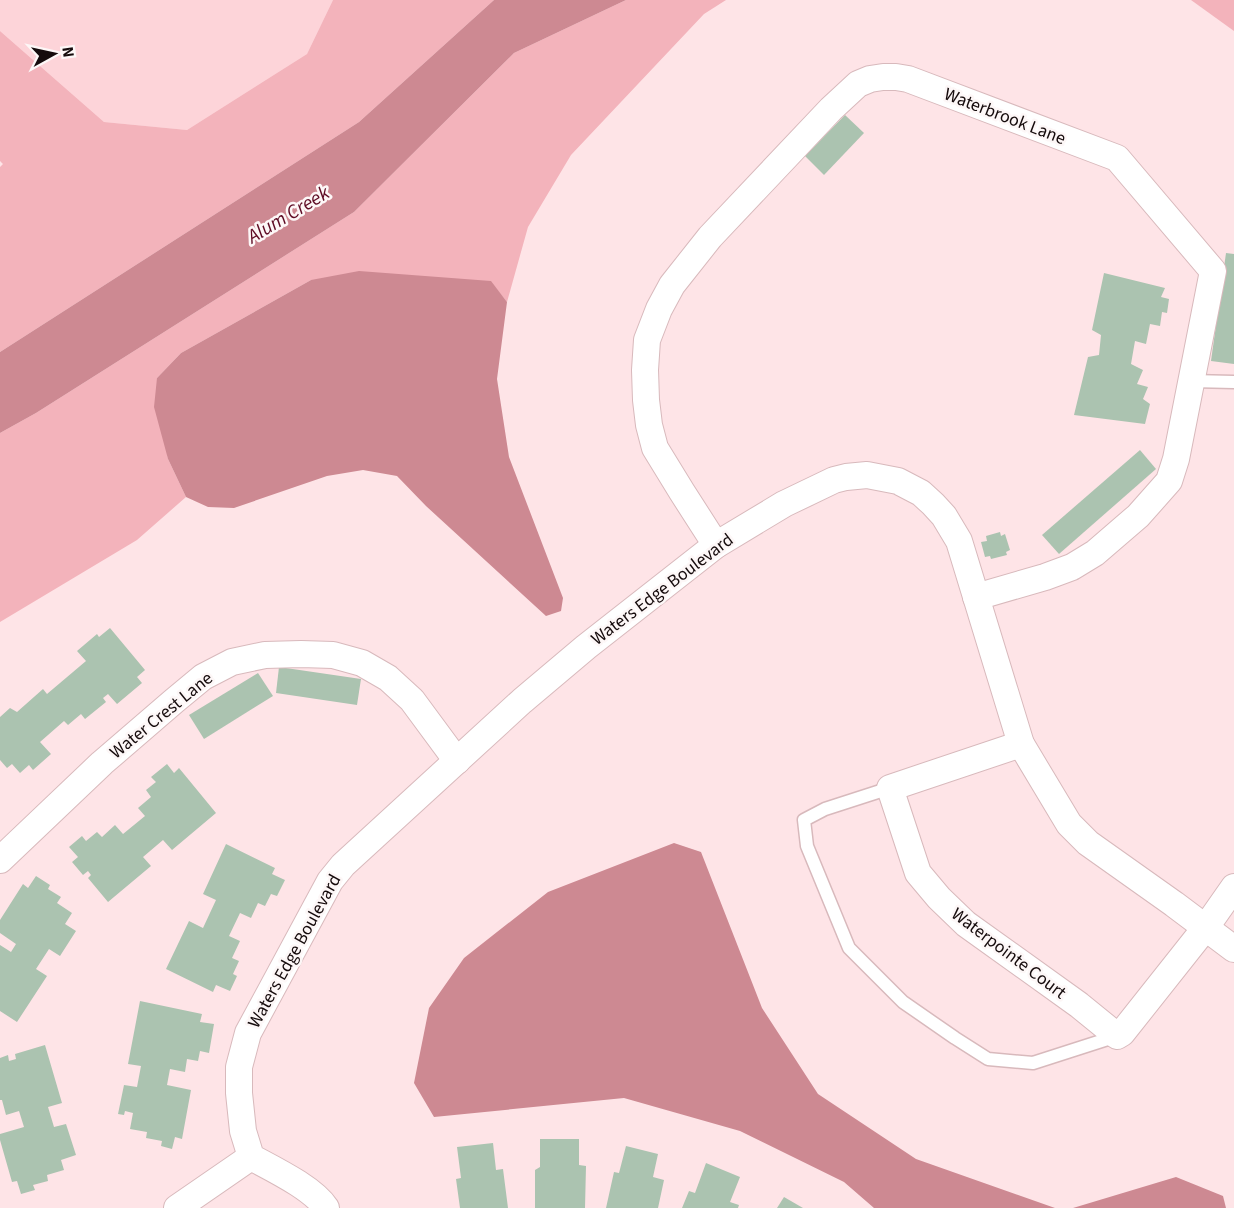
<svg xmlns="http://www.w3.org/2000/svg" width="1234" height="1208" font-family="'Source Sans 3',sans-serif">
<rect width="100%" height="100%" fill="#fee4e7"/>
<polygon fill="#fdd4d9" points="0,0 333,0 307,54 187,130 104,122 0,31"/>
<g fill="#f3b3bb">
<polygon points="333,0 494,0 359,122 0,352 0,167 3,164 0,161 0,31 104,122 187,130 307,54"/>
<polygon points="626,0 726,0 704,14 571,155 528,227 507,302 490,281 311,280 181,353 157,378 168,459 186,497 137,540 0,622 0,433 36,413 354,212 514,53"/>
<polygon points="1191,0 1234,0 1234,31"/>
</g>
<g fill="#cd8992">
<polygon points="494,0 626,0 514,53 354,212 36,413 0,433 0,352 359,122"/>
<polygon points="359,271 491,281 507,302 497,379 509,457 563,598 561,611 546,616 426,506 397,476 363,470 327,476 234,508 208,507 186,497 168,459 154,407 157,378 181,353 311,280"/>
<polygon points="674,843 701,852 762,1008 818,1094 916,1159 1055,1208 874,1208 844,1182 740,1131 624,1098 434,1117 414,1083 429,1008 464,958 548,892"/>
<polygon points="1176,1177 1223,1196 1226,1208 1073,1208"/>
</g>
<g fill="#abc3b0">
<polygon points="845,115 864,133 824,175 805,156"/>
<polygon points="1226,253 1234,254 1234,364 1211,361"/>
<polygon points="1104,273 1165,288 1161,297 1169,299 1167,313 1162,312 1160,326 1150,324 1146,344 1135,341 1131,364 1143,370 1137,384 1148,387 1143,399 1150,404 1145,424 1074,415 1088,357 1099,355 1101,335 1092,330"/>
<polygon points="1140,450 1156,469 1059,554 1042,535"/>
<polygon points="1000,532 1001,536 1005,534 1010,550 1006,552 1007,555 991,559 990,556 985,557 981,542 987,541 986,536"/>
<polygon points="110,628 145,670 137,677 142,683 117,704 108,694 103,698 106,702 85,719 81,714 68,725 64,721 40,742 51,754 33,770 29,765 20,773 12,764 7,768 0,760 0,717 10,708 17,712 43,689 47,694 86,661 77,651 97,634 99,637"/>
<polygon points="279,667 361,679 357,705 276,693"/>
<polygon points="258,673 273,696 204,739 189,715"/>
<polygon points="167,764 174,773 179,768 216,813 172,850 163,840 143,857 151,866 108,902 88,878 91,875 88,871 83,875 72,862 78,857 69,847 82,836 86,841 97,832 102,837 115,825 123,834 145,816 138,808 151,797 146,790 156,782 151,777"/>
<polygon points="226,844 275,868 272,874 285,880 277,896 271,894 265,906 258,903 251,918 240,913 229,936 240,941 232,958 239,961 233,974 237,976 230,991 216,985 213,992 166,969 189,921 203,928 216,900 203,894"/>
<polygon points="36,876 50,885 48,889 61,897 57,903 72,913 65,924 76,931 60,956 49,949 36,969 47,976 17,1022 0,1011 0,945 11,952 16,944 0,933 0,920 23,884 28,888"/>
<polygon points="140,1001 202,1014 200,1022 214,1024 209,1053 200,1051 198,1061 187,1059 185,1072 170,1069 167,1085 191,1090 182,1139 175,1137 172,1149 161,1146 162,1141 146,1138 147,1132 130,1129 133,1113 125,1111 124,1115 118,1114 124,1085 137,1087 141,1066 128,1064"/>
<polygon points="45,1045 62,1103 48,1107 54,1127 66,1124 76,1155 61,1160 64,1170 47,1175 48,1181 33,1185 35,1190 21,1194 17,1181 12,1182 0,1140 0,1134 24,1127 19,1111 6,1115 2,1100 0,1100 0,1058 8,1055 9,1061 16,1059 15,1054"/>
<polygon points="540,1139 579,1139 579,1165 586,1166 585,1208 535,1208 535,1170 540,1167"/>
<polygon points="493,1143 496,1170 503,1169 508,1208 460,1208 456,1179 461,1178 457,1147"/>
<polygon points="626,1146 658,1154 653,1177 664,1180 658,1208 606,1208 614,1172 619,1173"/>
<polygon points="706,1163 740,1177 730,1202 739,1205 738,1208 682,1208 689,1191 695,1193"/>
<polygon points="784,1197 803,1208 777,1208"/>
</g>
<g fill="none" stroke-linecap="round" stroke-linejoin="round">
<defs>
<g id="service">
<polyline points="1191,381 1234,382"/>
<polyline points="890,788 825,809 804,820 807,846 849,948 903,1002 955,1038 988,1059 1033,1063 1117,1036"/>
</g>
<g id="minor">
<polyline points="716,545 682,492 655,448 649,425 646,400 645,370 647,340 659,309 672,285 710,237 831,109 858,84 870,79 883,77 896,77 908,79 1117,158 1213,271 1176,459 1169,481 1138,516 1095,553 1072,567 1045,577 976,597"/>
<polyline points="1021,744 890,788 918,873 939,898 966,924 1079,1005 1117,1036 1122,1033 1206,927 1234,887"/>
<polyline points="0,860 102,763 174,701 203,677 232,662 265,655 301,654 333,655 362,663 388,678 412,700 457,761"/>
<polyline points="177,1208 251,1157"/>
<path d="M326,1208C313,1188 273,1169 251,1157L243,1131L239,1093V1067L248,1033L330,881L343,865L522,701L586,647L716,545L784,504L834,480L846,477L867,475L898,481L921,493L933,504L944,516L959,541L1021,744L1069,824L1088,843L1174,904L1234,949"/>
</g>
</defs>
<use href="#service" stroke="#d8b9bc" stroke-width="15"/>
<use href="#minor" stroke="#d8b9bc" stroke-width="28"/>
<use href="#service" stroke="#fff" stroke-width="12"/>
<use href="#minor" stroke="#fff" stroke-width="26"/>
</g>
<g text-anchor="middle" stroke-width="5" stroke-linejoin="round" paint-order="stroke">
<g font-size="18" fill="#150b0c" stroke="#fdf7f7">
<text transform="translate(1005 116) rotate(21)" y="6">Waterbrook Lane</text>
<text transform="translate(662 589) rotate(-37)" y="6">Waters Edge Boulevard</text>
<text transform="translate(161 715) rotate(-39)" y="6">Water Crest Lane</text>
<text transform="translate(294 951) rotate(-61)" y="6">Waters Edge Boulevard</text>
<text transform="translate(1009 953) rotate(37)" y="6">Waterpointe Court</text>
</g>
<g font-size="20" font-style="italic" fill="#5e0b24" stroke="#fdf7f7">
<text transform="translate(288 214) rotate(-31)" y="7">Alum Creek</text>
</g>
</g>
<g transform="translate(54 54) rotate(82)" stroke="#fdf7f7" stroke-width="4.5" paint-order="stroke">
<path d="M0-4.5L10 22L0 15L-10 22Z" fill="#150b0c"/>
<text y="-9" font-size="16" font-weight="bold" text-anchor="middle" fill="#150b0c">N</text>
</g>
</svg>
